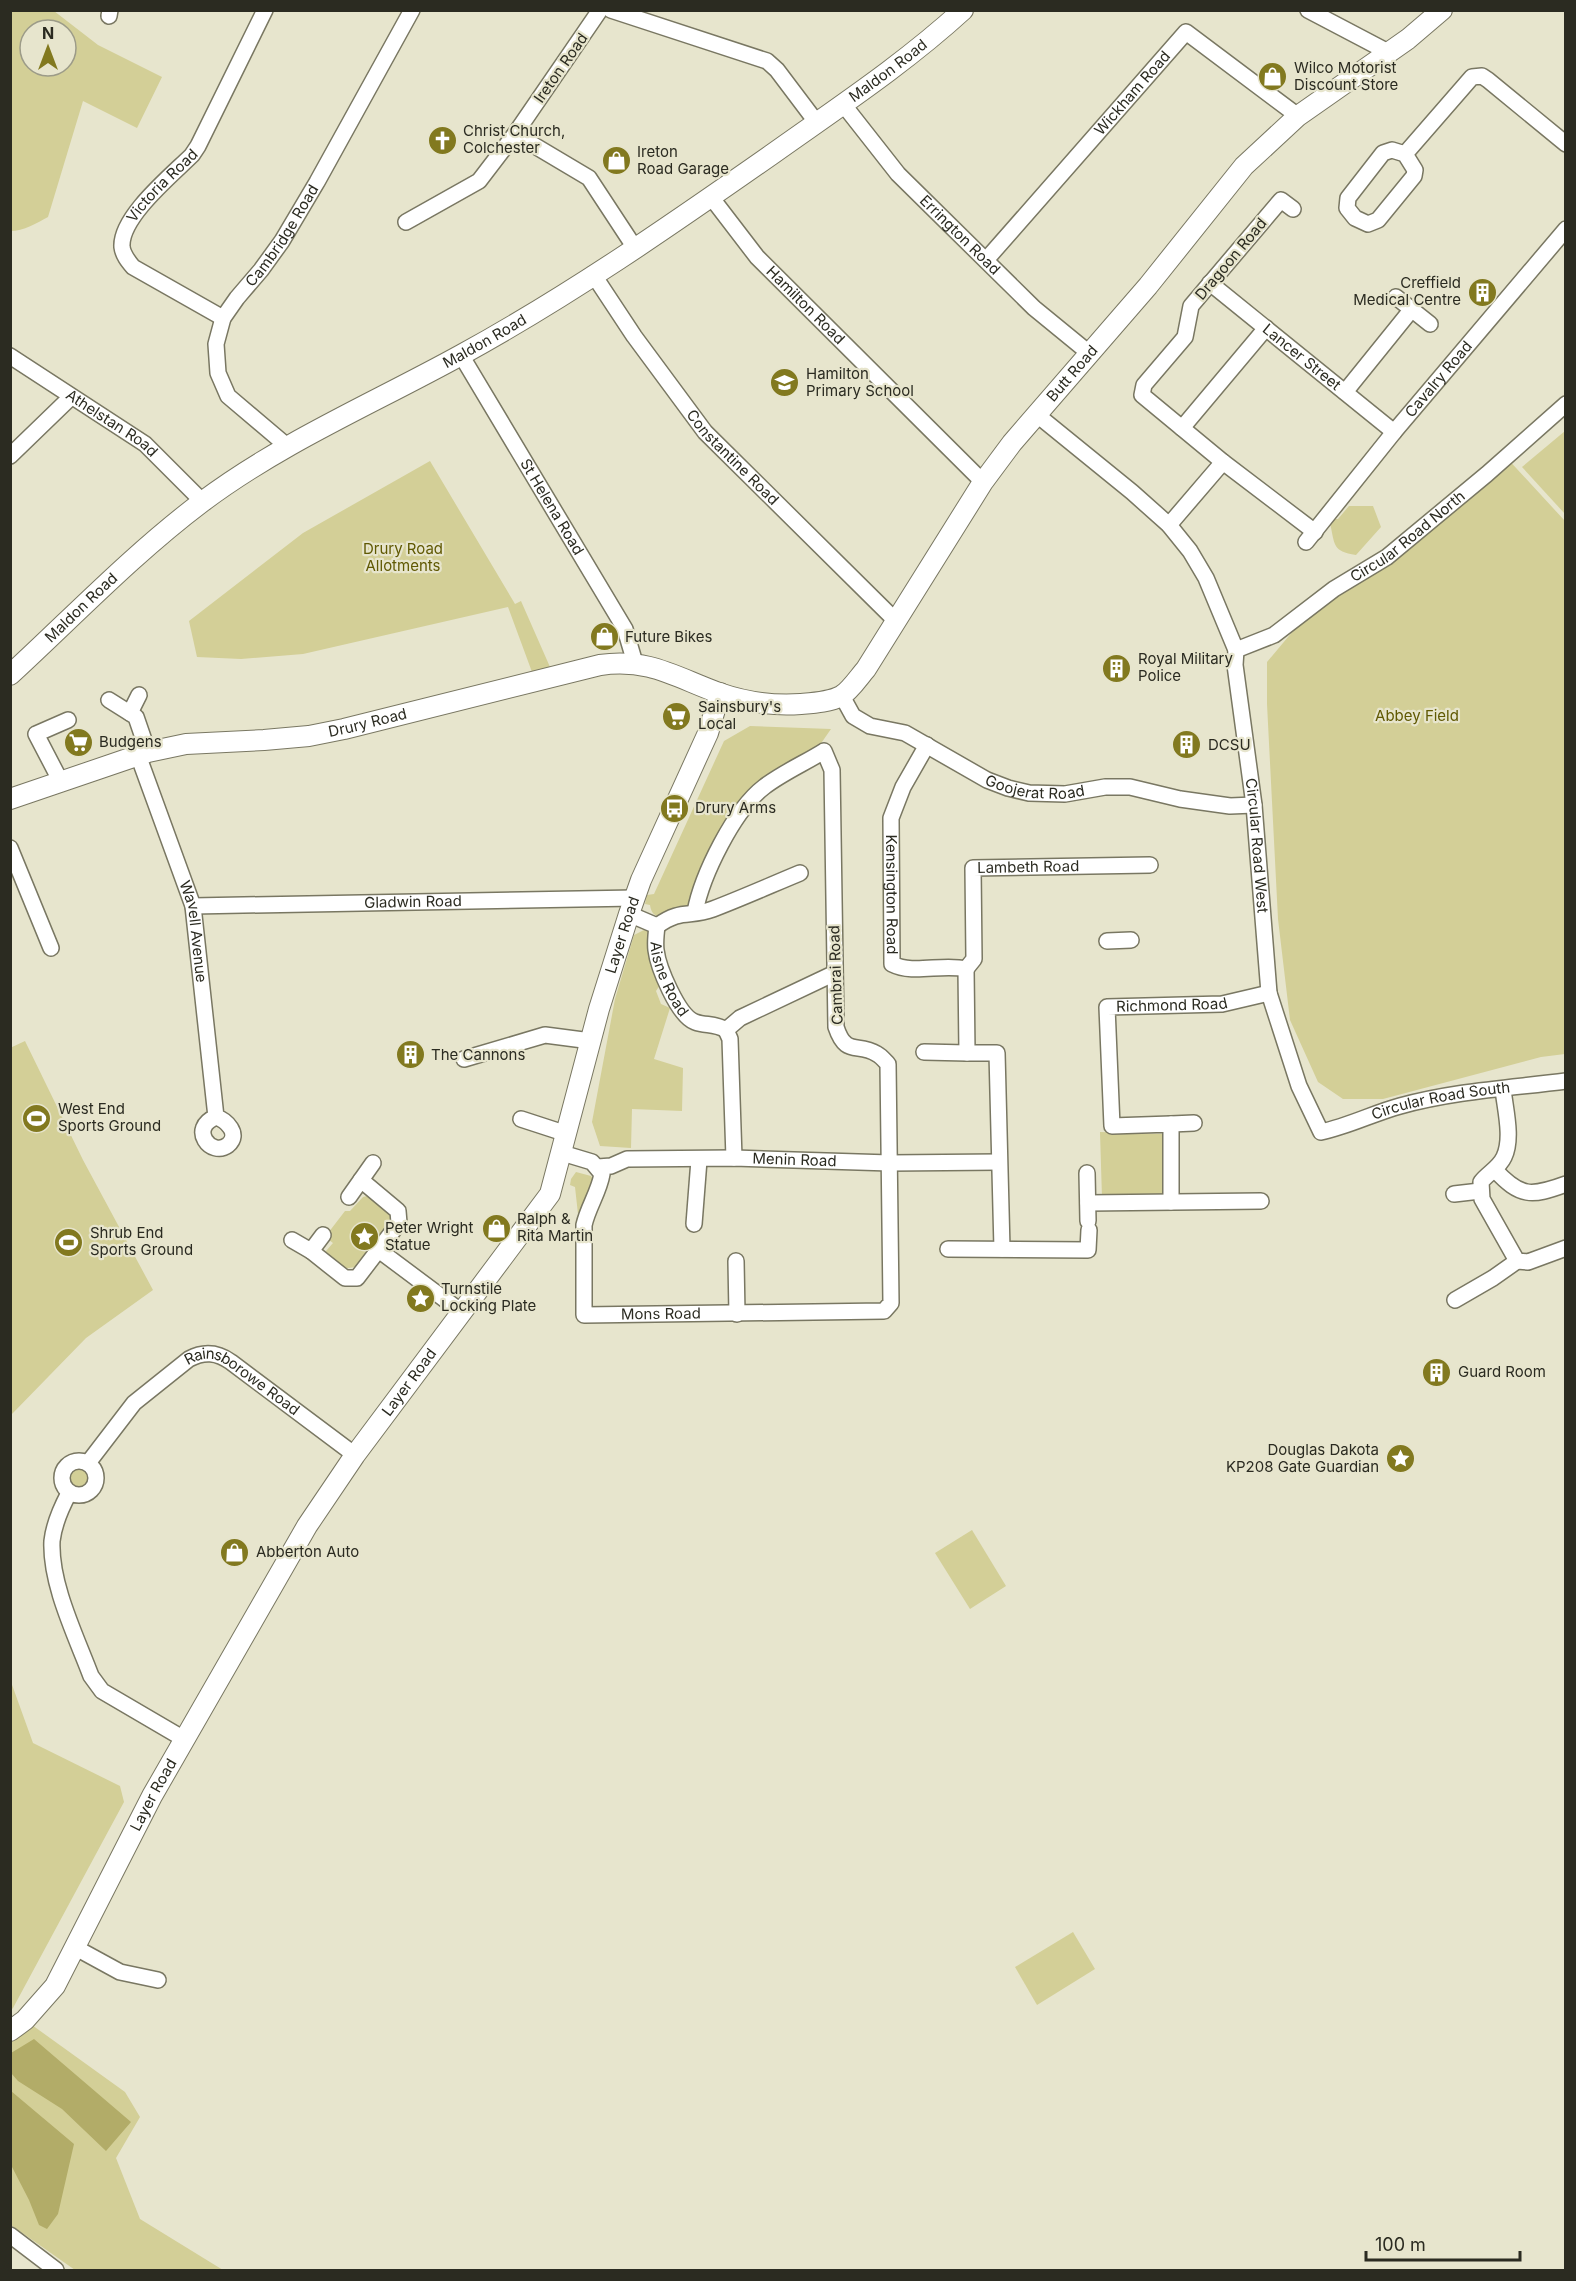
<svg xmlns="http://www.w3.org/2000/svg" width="1576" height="2281" font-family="Inter,sans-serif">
<rect width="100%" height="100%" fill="#e7e5cd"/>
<g fill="#d3cf97" fill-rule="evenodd">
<path d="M10,11H54L98,45L162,77L137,128L83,101L48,217C37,223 24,231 10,231ZM30,30H66V66H30Z"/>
<polygon points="1565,431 1566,431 1565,514 1522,467"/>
<polygon points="1505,456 1565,521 1565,1054 1541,1057 1383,1099 1343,1099 1318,1082 1290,1020 1278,919 1267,704 1267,662 1319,600 1356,575"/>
<polygon points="430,461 515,604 521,601 550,667 532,672 508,607 303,654 241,659 197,657 189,621 303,533"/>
<path d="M1349,506H1373L1381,527L1356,555C1332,551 1335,545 1330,523L1334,519H1338Z"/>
<path d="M750,726L831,729L815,752L756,787L699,880L688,906C676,912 653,927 650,905L645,904L647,895L654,894L724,741Z"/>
<polygon points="644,930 651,932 662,982 656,991 661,1004 670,1008 654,1059 683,1068 682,1111 632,1109 631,1148 600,1146 592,1122 615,999 634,935"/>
<polygon points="25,1041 83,1160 153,1290 86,1338 11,1415 10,1048"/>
<polygon points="1100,1132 1164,1134 1164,1197 1102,1198"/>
<polygon points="576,1172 591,1176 593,1179 592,1187 578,1214 575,1187 570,1185 571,1179"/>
<polygon points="371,1195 394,1216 378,1245 371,1240 369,1233 362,1232 359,1235 361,1243 369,1243 376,1248 355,1267 343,1269 327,1257 326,1251 333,1243 325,1237 345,1211 350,1211 363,1197"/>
<circle cx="79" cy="1477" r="11"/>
<polygon points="972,1530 1006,1586 970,1609 935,1553"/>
<polygon points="11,1682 33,1743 120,1786 124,1802 13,2008 11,2010"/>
<polygon points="1073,1932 1095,1969 1037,2005 1015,1967"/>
<polygon points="25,2020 125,2092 140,2117 116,2158 140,2219 223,2270 75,2270 11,2225 11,2031"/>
</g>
<g fill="#b2ac68">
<polygon points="34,2039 131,2122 106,2151 62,2109 18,2081 11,2073 11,2053"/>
<polygon points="11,2091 74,2144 58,2214 47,2229 39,2225 29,2200 11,2165"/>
</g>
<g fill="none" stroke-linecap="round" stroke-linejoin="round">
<defs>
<g id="minor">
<polyline points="600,10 515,134 589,178 635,248"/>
<polyline points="611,10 767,61 777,70 817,123"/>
<polyline points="1308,10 1388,52"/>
<polyline points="109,16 110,10"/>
<path id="s1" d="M843,104L898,174L1034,308L1089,353"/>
<polyline points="1405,154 1392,150 1383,153 1348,198 1347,208 1355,218 1368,224 1378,220 1414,176 1415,170 1405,154 1472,77 1482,76 1488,80 1566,144"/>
<path id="s2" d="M711,197L757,257L983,482"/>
<polyline points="1293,209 1281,200 1191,306 1185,337 1144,385 1142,395 1223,462 1315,532"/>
<polyline points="406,222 479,181 515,134"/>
<path id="s3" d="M986,260L1186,32L1298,116"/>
<path id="s4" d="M593,274L634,336L705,432L896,621"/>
<path id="s5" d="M1210,283L1394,432"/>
<polyline points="1396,297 1430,324"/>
<path id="s6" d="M223,318L133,267C128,261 123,255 122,247C120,217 172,175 192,155L198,146L265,10"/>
<path id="s7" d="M461,355L625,629L635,663"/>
<path id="s8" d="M10,356L145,444L203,502"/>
<polyline points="1345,392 1412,309"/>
<path id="s9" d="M1036,414L1132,492L1169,525L1190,551L1206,578L1236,650L1235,665L1254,805L1269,993L1299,1086L1321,1132C1349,1126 1374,1113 1400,1106C1454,1091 1511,1088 1566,1081"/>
<polyline points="1182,428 1266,328"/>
<path id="s10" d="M287,446L228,396L218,373L216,344L223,318L237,298L261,270L282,241L317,182L412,10"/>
<polyline points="10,456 71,397"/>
<polyline points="1169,525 1223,462"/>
<path id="s11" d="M1306,542L1394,432L1566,229"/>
<path id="s12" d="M1236,650L1274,635L1334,589L1387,557L1487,474L1566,404"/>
<path id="s13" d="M842,696L853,716L870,726L905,733L987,780L1008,788L1029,793L1065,794L1105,787H1130L1180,799L1230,806L1254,805"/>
<polyline points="109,700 136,717 148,752"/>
<polyline points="130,713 139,695"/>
<path id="s14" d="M927,745L903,787L891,818L892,964C914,975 942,963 966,969L967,1053H997L1002,1249"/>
<path id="s15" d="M138,755L193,906L216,1117C188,1128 211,1158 228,1145C241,1134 226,1120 216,1117"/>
<polyline points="61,782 36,734 68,720"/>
<polyline points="10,848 51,948"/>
<path id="s16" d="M193,906L635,898"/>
<path id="s17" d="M629,914L657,926C656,934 655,942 656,950C658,967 678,1016 695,1022C706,1026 715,1023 726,1030L740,1018L835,973"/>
<path d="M657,926C682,908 689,918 713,909C742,898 771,885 800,873"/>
<polyline points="1107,941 1131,940"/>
<path id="s18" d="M966,969L974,959L973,868L1150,865"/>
<polyline points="726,1030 730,1039 734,1158"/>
<polyline points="924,1052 967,1053"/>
<polyline points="464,1059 545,1035 591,1041"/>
<path d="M1503,1089C1505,1109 1513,1138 1504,1157C1499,1168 1488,1173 1481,1182L1482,1199L1517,1261L1528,1262L1566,1248"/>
<polyline points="521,1119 567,1134"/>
<polyline points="1171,1124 1194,1123"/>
<path id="s19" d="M562,1153L592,1162L602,1174C599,1192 588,1207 584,1225V1315L884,1311L891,1303L888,1064C885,1061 881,1056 877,1054C857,1042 846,1057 836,1027L832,770L824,751C805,763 782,773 764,787C734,810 702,875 695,912"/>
<path id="s20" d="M598,1167L611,1166L627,1159L734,1158L890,1163L999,1162"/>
<path d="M1495,1170C1520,1197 1531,1197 1566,1184"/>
<polyline points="1087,1173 1088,1221"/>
<polyline points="361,1180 373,1163"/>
<polyline points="1454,1194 1480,1191"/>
<path id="s21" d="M1171,1202V1124L1112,1126L1107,1007L1222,1004L1269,993"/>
<polyline points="1088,1203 1261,1201"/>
<polyline points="694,1224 699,1160"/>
<polyline points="292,1240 311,1251 323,1235"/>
<polyline points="948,1249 1088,1250 1089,1230"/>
<polyline points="311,1251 345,1278 357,1278 399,1223 398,1211 361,1180 349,1197"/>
<polyline points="380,1251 463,1313"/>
<polyline points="736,1261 737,1314"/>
<polyline points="1455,1300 1493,1278 1517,1261"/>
<circle cx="79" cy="1478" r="17"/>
<path id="s22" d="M88,1463L134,1403L189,1359C204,1351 217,1352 231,1362L355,1455"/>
<path d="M69,1493C61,1508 54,1523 52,1541C50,1584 76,1636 91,1676L102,1691L184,1739"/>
<polyline points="76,1948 120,1972 158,1980"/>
<polyline points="10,2235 56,2270"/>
</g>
<g id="major">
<path id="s23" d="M10,675C73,617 133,554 202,502C282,442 374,403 461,355C569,296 671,225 771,155C837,108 904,64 963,10"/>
<path id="s24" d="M10,799L148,752L186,744L264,740L309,736L344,729L600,665C649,658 675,677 719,693C745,702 773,706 801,704C813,703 830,702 841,696C850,691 859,677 866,669L983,482L1012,443L1148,286L1244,166L1298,116L1408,39L1442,10"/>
<path id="s25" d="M10,2031L25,2020L55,1986L152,1796L307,1526L355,1455L550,1194L599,1009L629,914L641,880L708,733L720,693"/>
</g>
</defs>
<use href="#minor" stroke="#797762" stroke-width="18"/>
<use href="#major" stroke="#797762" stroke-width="22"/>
<use href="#minor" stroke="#fff" stroke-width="15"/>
<use href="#major" stroke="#fff" stroke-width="20"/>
</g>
<defs>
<symbol id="shop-disc" viewBox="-11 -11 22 22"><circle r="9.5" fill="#82791f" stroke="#e7e5cd"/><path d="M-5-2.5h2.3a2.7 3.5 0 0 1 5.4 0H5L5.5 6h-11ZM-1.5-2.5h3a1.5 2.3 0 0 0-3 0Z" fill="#fff"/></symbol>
<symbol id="church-disc" viewBox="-11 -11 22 22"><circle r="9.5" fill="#82791f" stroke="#e7e5cd"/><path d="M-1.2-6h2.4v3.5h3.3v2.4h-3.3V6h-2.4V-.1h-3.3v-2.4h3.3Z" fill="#fff"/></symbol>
<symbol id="building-disc" viewBox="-11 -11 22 22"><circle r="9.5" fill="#82791f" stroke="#e7e5cd"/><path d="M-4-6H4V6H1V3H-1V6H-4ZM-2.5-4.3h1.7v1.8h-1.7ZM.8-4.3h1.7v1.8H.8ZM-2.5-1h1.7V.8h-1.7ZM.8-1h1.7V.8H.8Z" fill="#fff"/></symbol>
<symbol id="school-disc" viewBox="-11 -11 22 22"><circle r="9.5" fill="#82791f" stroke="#e7e5cd"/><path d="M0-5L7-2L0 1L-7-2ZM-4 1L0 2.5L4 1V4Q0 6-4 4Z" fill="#fff"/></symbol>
<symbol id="supermarket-disc" viewBox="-11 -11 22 22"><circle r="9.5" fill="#82791f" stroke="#e7e5cd"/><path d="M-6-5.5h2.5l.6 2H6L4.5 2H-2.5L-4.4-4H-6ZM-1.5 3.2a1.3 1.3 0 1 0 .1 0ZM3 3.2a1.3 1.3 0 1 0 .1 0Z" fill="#fff"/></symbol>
<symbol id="bus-disc" viewBox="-11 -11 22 22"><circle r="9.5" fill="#82791f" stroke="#e7e5cd"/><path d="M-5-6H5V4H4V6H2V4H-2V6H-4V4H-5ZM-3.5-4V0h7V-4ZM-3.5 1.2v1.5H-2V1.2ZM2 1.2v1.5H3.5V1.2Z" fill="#fff"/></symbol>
<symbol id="stadium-disc" viewBox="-11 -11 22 22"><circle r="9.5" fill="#82791f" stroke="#e7e5cd"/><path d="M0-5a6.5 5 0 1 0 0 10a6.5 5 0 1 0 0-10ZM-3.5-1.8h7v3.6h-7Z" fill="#fff"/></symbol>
<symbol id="sight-disc" viewBox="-11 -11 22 22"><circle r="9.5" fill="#82791f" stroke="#e7e5cd"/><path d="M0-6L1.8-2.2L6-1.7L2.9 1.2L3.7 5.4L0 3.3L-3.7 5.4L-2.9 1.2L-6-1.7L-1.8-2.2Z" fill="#fff"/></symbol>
</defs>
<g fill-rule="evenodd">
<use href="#shop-disc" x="1256" y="60" width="33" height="33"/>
<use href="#church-disc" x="426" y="124" width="33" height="33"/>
<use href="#shop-disc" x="600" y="144" width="33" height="33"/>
<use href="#building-disc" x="1466" y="276" width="33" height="33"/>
<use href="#school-disc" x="768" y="366" width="33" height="33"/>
<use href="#shop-disc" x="588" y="620" width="33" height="33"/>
<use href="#building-disc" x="1100" y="652" width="33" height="33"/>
<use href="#supermarket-disc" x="660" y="700" width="33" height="33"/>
<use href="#supermarket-disc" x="62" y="726" width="33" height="33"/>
<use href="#building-disc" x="1170" y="728" width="33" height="33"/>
<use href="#bus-disc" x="658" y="792" width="33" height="33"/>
<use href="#building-disc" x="394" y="1038" width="33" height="33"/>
<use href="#stadium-disc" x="20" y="1102" width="33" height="33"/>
<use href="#shop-disc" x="480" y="1212" width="33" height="33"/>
<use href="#sight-disc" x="348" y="1220" width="33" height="33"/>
<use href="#stadium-disc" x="52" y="1226" width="33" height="33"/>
<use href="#sight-disc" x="404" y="1282" width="33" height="33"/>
<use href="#building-disc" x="1420" y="1356" width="33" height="33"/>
<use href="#sight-disc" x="1384" y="1442" width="33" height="33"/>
<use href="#shop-disc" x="218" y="1536" width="33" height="33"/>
</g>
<g text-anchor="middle" stroke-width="4.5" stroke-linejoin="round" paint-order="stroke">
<g font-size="15" fill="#2b2b21" stroke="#e7e5cd">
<text transform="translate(561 68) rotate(-55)" y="5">Ireton Road</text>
<text dy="5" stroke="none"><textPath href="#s23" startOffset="1070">Maldon Road</textPath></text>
<text dy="5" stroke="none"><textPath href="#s3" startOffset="222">Wickham Road</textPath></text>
<text dy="5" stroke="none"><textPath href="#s6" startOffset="202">Victoria Road</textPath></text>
<text dy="5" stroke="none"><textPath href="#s10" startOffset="260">Cambridge Road</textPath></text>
<text dy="5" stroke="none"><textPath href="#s1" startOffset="176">Errington Road</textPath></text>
<text transform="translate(1231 259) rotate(-50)" y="5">Dragoon Road</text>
<text dy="5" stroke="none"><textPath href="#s2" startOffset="144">Hamilton Road</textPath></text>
<text dy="5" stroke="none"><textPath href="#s23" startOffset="584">Maldon Road</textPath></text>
<text dy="5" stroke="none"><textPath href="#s5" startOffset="118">Lancer Street</textPath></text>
<text dy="5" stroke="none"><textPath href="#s24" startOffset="1254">Butt Road</textPath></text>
<text dy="5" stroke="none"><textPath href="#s11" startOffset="210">Cavalry Road</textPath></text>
<text dy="5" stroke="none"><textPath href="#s8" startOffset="122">Athelstan Road</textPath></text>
<text dy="5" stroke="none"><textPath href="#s4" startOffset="231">Constantine Road</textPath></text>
<text dy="5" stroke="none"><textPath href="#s7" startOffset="177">St Helena Road</textPath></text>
<text dy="5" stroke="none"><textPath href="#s12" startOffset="207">Circular Road North</textPath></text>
<text dy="5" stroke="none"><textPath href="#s23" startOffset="98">Maldon Road</textPath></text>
<text dy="5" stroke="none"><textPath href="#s24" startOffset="368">Drury Road</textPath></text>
<text dy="5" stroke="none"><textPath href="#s13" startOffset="222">Goojerat Road</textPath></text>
<text dy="5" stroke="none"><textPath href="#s9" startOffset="513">Circular Road West</textPath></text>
<text dy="5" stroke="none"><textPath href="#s18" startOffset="159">Lambeth Road</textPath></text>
<text dy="5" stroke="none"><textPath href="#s14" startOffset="158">Kensington Road</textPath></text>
<text dy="5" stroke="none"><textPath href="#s16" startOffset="220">Gladwin Road</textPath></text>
<text dy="5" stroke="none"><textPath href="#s15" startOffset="186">Wavell Avenue</textPath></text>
<text dy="5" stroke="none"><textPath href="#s25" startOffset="1269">Layer Road</textPath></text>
<text transform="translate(836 975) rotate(-92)" y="5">Cambrai Road</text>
<text dy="5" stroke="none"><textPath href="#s17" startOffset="86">Aisne Road</textPath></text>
<text dy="5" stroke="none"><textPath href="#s21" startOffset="321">Richmond Road</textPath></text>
<text dy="5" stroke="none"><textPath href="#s9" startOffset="934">Circular Road South</textPath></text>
<text dy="5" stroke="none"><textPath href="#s20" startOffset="198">Menin Road</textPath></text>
<text dy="5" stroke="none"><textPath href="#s19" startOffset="268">Mons Road</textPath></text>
<text dy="5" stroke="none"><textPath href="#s25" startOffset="765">Layer Road</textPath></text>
<text dy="5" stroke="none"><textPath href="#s22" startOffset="208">Rainsborowe Road</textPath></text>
<text dy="5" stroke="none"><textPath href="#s25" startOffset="279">Layer Road</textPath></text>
</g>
<g font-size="15" fill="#2b2b21" stroke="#e7e5cd" text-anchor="start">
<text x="1294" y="73">Wilco Motorist<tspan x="1294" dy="17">Discount Store</tspan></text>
<text x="463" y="136">Christ Church,<tspan x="463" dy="17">Colchester</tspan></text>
<text x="637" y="157">Ireton<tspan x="637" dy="17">Road Garage</tspan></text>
<text x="1461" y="288" text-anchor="end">Creffield<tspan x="1461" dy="17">Medical Centre</tspan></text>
<text x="806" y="379">Hamilton<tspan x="806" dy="17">Primary School</tspan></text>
<text x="625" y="642">Future Bikes</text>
<text x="1138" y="664">Royal Military<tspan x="1138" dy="17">Police</tspan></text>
<text x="698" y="712">Sainsbury's<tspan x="698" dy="17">Local</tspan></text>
<text x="99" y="747">Budgens</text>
<text x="1208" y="750">DCSU</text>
<text x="695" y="813">Drury Arms</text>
<text x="431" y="1060">The Cannons</text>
<text x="58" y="1114">West End<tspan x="58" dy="17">Sports Ground</tspan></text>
<text x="517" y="1224">Ralph &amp;<tspan x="517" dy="17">Rita Martin</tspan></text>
<text x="385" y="1233">Peter Wright<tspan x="385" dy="17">Statue</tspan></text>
<text x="90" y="1238">Shrub End<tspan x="90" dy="17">Sports Ground</tspan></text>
<text x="441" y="1294">Turnstile<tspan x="441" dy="17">Locking Plate</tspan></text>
<text x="1458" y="1377">Guard Room</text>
<text x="1379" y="1455" text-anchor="end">Douglas Dakota<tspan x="1379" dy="17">KP208 Gate Guardian</tspan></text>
<text x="256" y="1557">Abberton Auto</text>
</g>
<g font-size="15" fill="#605903" stroke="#e7e5cd">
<text x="403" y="554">Drury Road<tspan x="403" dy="17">Allotments</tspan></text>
<text x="1417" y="721">Abbey Field</text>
</g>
</g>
<rect width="1576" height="2281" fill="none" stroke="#2b2b21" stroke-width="24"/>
<g transform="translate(48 48)"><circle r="28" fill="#e7e5cd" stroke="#9c9b88" stroke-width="1.5"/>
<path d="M0-4.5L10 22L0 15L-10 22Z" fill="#82791f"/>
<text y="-9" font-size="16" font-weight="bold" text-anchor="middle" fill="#2b2b21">N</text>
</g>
<path d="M1366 2251v9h154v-9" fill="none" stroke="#2b2b21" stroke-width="3"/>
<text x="1375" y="2251" font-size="18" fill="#2b2b21" stroke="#e7e5cd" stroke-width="4.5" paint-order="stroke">100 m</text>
</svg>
